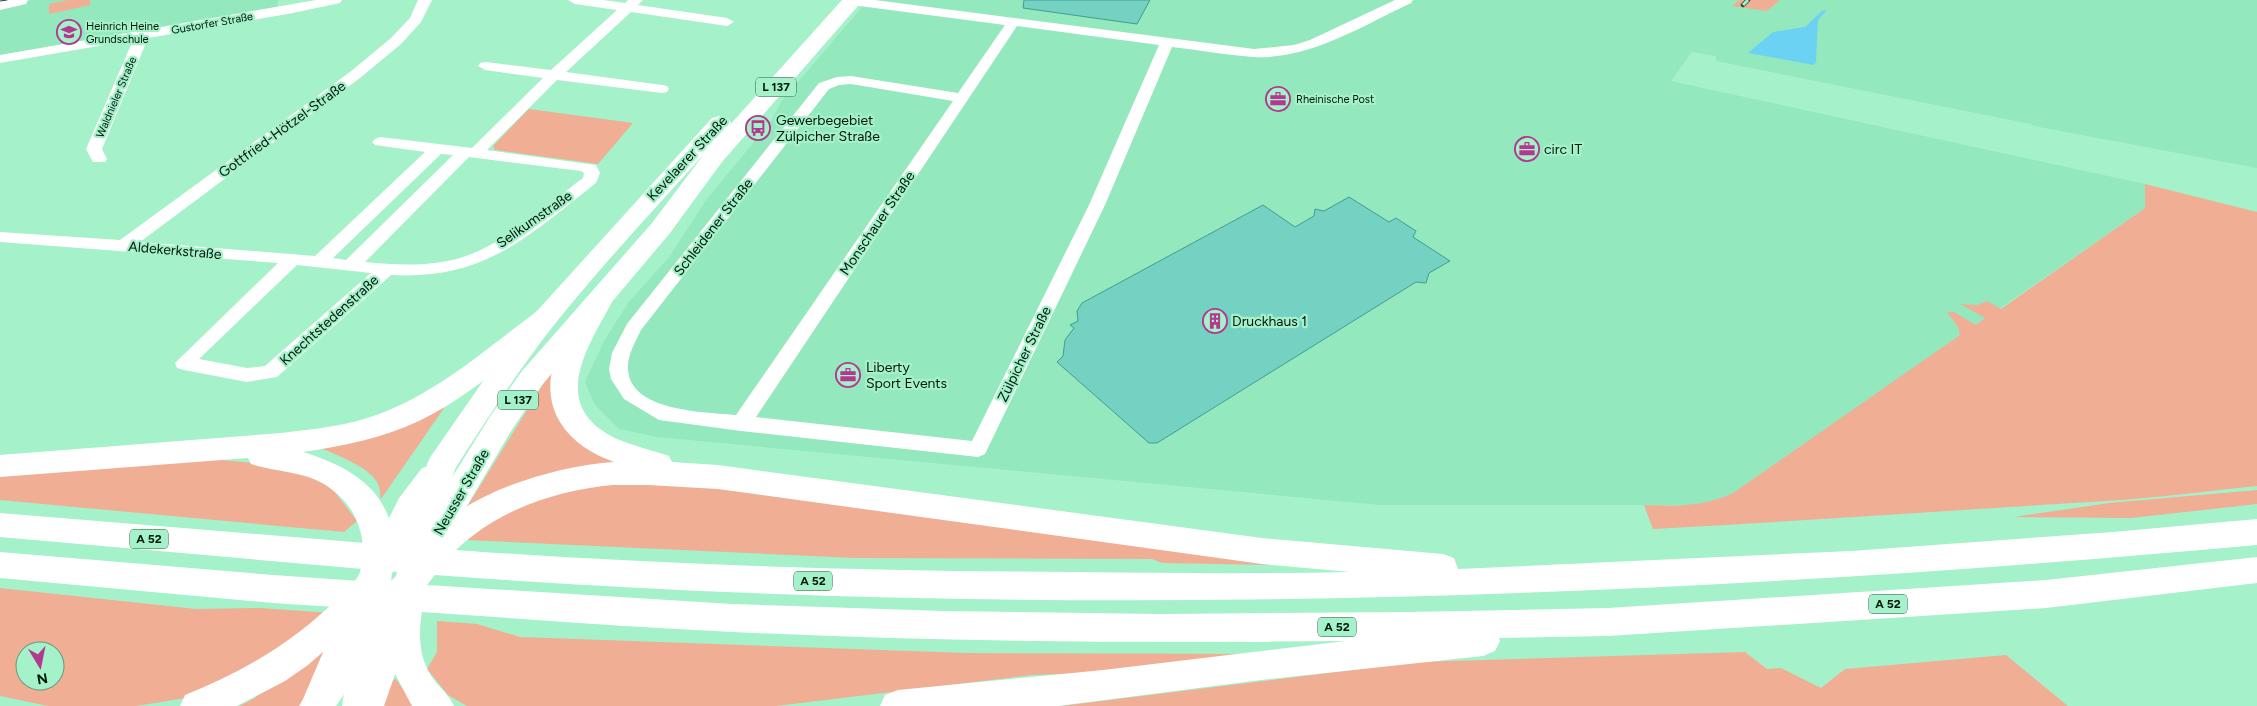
<svg xmlns="http://www.w3.org/2000/svg" width="2257" height="706" font-family="Figtree,sans-serif">
<rect width="100%" height="100%" fill="#a5f1ca"/>
<g fill="#94e8bd">
<polygon points="31,0 278,0 277,8 0,55 0,7"/>
<polygon points="868,0 2257,0 2257,168 2034,126 2031,124 1716,61 1716,56 1692,52 1671,81 2145,184 2145,208 1733,493 1714,501 1696,505 1380,505 657,437 619,429 595,405 585,382 604,341 628,303 670,256 706,200 772,120 781,102"/>
</g>
<g fill="#f0ae95" fill-rule="evenodd">
<polygon points="68,0 90,0 90,5 49,14 49,4"/>
<polygon points="1739,0 1780,0 1767,11 1732,6"/>
<polygon points="529,109 633,123 598,164 495,150 493,146"/>
<path d="M2145,184L2257,212V486C2207,491 2157,498 2106,501C1955,510 1804,521 1653,529L1644,505C1677,506 1703,507 1733,493L1960,335L1958,327L1947,312H1954L1976,325L1985,318L1960,304L1977,305L1987,301L2001,309L2145,208Z"/>
<polygon points="553,368 556,385 615,459 612,464 457,523"/>
<path d="M451,398L381,499C380,495 380,488 378,484C371,467 331,452 314,446Z"/>
<polygon points="211,459 276,465 328,483 357,521 344,532 0,500 0,475"/>
<polygon points="669,481 1261,561 1271,565 1162,563 1152,559 855,558 467,540 473,527 572,486"/>
<polygon points="2257,490 2257,504 2131,518 2014,517 2109,503"/>
<path d="M0,588L196,609L260,608L331,613L277,655L186,698L136,706H48L0,696ZM25,651H55V681H25Z"/>
<polygon points="437,621 477,624 520,637 966,653 1290,654 1123,672 1032,675 776,706 467,706 448,695 427,669 437,652"/>
<polygon points="335,637 305,706 239,706 255,698 259,688"/>
<polygon points="1745,652 1767,669 1781,668 1821,688 1845,669 2006,655 2068,706 1061,706 1417,662"/>
<polygon points="396,679 415,706 383,706 390,682"/>
</g>
<polygon fill="#6bd2f4" points="1827,10 1818,20 1816,62 1814,65 1748,53 1773,32 1805,27 1822,11"/>
<g fill="#75d2c2" stroke="#3f9e90">
<polygon points="1024,0 1150,0 1137,24 1023,8"/>
<polygon points="1349,197 1389,222 1396,218 1416,231 1413,237 1450,261 1429,273 1426,283 1416,282 1157,443 1149,443 1057,362 1063,356 1065,340 1074,328 1070,325 1078,321 1077,311 1082,303 1263,205 1295,227 1314,216 1315,209 1324,211"/>
</g>
<g fill="none" stroke-linecap="round" stroke-linejoin="round">
<g fill="#fff" fill-rule="evenodd">
<polygon points="316,0 342,0 340,3 288,14 148,38 102,149 107,159 105,162 93,162 86,149 133,40 0,63 0,55"/>
<path d="M418,0H432L421,22L401,44L360,78L140,242L315,256L425,152L375,145L372,142L375,139L380,137L472,148L543,78L485,70L478,66L480,63L485,62L551,70L617,10L575,4L568,0H603L625,3L628,0H643L638,5L727,18L734,22L727,26L631,12L566,72L662,85L667,86L669,89L667,92L662,93L557,80L487,150L596,165L600,173L596,183C527,237 485,280 391,275L277,377L247,382L184,370L177,368L175,363L278,263L0,242V232L120,240L350,72L391,38L410,18ZM441,154L453,155L346,260L333,258ZM469,157L581,171L584,173L583,178C545,206 506,244 460,258C429,267 396,265 365,262ZM297,265L371,273L265,366L247,368L199,359Z"/>
<path d="M846,0H875L1254,49L1294,45L1310,40L1395,0H1413L1411,3C1362,26 1309,60 1253,57C1226,55 1199,50 1172,47L1105,205L985,454L978,457L741,431L659,420L624,399L611,379L609,369L612,353L627,324L819,83L837,77L851,76L958,93L1005,25L852,5L847,4ZM1017,26L1159,45L1089,205L972,441L756,417ZM851,84L953,101L736,415C706,412 631,412 628,370C627,355 635,343 641,330L829,89L839,85Z"/>
</g>
<g fill="#fff" fill-rule="evenodd">
<polygon points="0,0 28,0 26,4 0,10"/>
<polygon points="432,465 442,468 446,476 421,512 356,650 334,706 300,706 324,650 399,498 422,468"/>
<polygon points="400,601 411,604 416,614 384,706 349,706 384,614 389,604"/>
</g>
<path fill="#fff" fill-rule="evenodd" d="M842,0H863L722,162L670,233L542,385L511,431L461,516L450,519L439,516L434,507L439,498L491,415L522,371L652,223L704,154C653,211 601,266 554,325C517,372 485,422 453,472L442,475L431,472L427,464L431,456L495,364L536,312L712,118L720,116L728,118L731,123L728,127Z"/>
<path fill="#fff" fill-rule="evenodd" d="M545,309L554,312L558,318L554,324C511,358 470,396 421,420C384,438 343,446 303,452C349,466 391,490 394,544C400,532 436,495 450,495C453,495 458,497 461,498L466,507C459,519 424,557 410,557C407,557 402,554 399,553L394,544L386,648L378,706H342L354,625L308,665L285,681L237,706H180L185,695C243,672 294,642 338,598C345,591 357,581 360,572C364,559 364,540 359,527C353,508 341,495 324,484C302,471 276,472 251,464L248,458L0,477V455L281,433C314,429 348,426 379,414C438,392 486,349 536,312Z"/>
<path fill="#fff" fill-rule="evenodd" d="M599,293L608,296L612,302C586,350 548,406 617,439C634,446 651,450 669,456L672,462L718,465L1262,538L1443,554L1454,558L1458,569L1851,551L2113,532L2257,519V545C1652,600 1042,621 435,575L427,585L732,604L944,611L1160,614L1408,612L1608,608L2046,580L2257,557V583L2046,608L1608,636L1499,638L1500,641L1495,651L1483,656L1261,680L1058,706H880L885,695L898,690L1103,670L1346,641C1142,643 937,642 733,632C629,627 526,619 422,612C418,636 419,661 435,681C442,690 449,695 454,706H412L394,672L385,634L336,706H299L331,655L366,609L273,603L0,578V552L273,575L389,583L396,576L397,572L0,537V513L402,546L408,510L431,456L442,453L453,456L457,464L440,510L436,529C479,489 557,466 614,462C592,454 572,442 560,422C534,378 566,333 590,296ZM613,485H648L718,489L1262,564L1350,572C1259,574 1168,573 1076,572C869,571 662,565 456,550C497,510 557,490 613,485Z"/>
<polyline stroke="#244835" stroke-width="1" points="0,1 7,0"/>
<defs>
<polyline id="rail" points="1743,5 1748,0"/>
</defs>
<use href="#rail" stroke="#244835" stroke-width="4.5"/>
<use href="#rail" stroke="#a5f1ca" stroke-width="3" stroke-dasharray="9" stroke-linecap="butt"/>
</g>
<defs>
<symbol id="school-ring" viewBox="-11 -11 22 22"><circle r="9.5" fill="#a5f1ca" stroke="#b2398e" stroke-width="1.5"/><path d="M0-5L7-2L0 1L-7-2ZM-4 1L0 2.5L4 1V4Q0 6-4 4Z" fill="#b2398e"/></symbol>
<symbol id="office-ring" viewBox="-11 -11 22 22"><circle r="9.5" fill="#a5f1ca" stroke="#b2398e" stroke-width="1.5"/><path d="M-6-3h4V-5.5h4V-3h4V5H-6ZM-1-4.5V-3h2v-1.5ZM-6 0V1H6V0Z" fill="#b2398e"/></symbol>
<symbol id="bus-ring" viewBox="-11 -11 22 22"><circle r="9.5" fill="#a5f1ca" stroke="#b2398e" stroke-width="1.5"/><path d="M-5-6H5V4H4V6H2V4H-2V6H-4V4H-5ZM-3.5-4V0h7V-4ZM-3.5 1.2v1.5H-2V1.2ZM2 1.2v1.5H3.5V1.2Z" fill="#b2398e"/></symbol>
<symbol id="building-ring" viewBox="-11 -11 22 22"><circle r="9.5" fill="#a5f1ca" stroke="#b2398e" stroke-width="1.5"/><path d="M-4-6H4V6H1V3H-1V6H-4ZM-2.5-4.3h1.7v1.8h-1.7ZM.8-4.3h1.7v1.8H.8ZM-2.5-1h1.7V.8h-1.7ZM.8-1h1.7V.8H.8Z" fill="#b2398e"/></symbol>
</defs>
<g fill-rule="evenodd">
<use href="#school-ring" x="55" y="18" width="28" height="28"/>
<use href="#office-ring" x="1264" y="85" width="28" height="28"/>
<use href="#bus-ring" x="744" y="114" width="28" height="28"/>
<use href="#office-ring" x="1513" y="135" width="28" height="28"/>
<use href="#building-ring" x="1201" y="307" width="28" height="28"/>
<use href="#office-ring" x="834" y="361" width="28" height="28"/>
</g>
<g text-anchor="middle" stroke-width="4.5" stroke-linejoin="round" paint-order="stroke">
<g font-size="11" fill="#00180b" stroke="#a5f1ca">
<text transform="translate(212 23) rotate(-10)" y="4">Gustorfer Straße</text>
<text transform="translate(116 97) rotate(-67)" y="4">Waldnieler Straße</text>
</g>
<g font-size="11" fill="#00180b" stroke="#a5f1ca" text-anchor="start">
<text x="86" y="30">Heinrich Heine<tspan x="86" dy="13">Grundschule</tspan></text>
<text x="1296" y="103">Rheinische Post</text>
</g>
<g fill="#a5f1ca" stroke="#325944" stroke-width="1">
<rect x="756" y="77.5" width="40" height="19" rx="4"/>
<rect x="498" y="390.5" width="40" height="19" rx="4"/>
<rect x="130" y="529.5" width="38" height="19" rx="4"/>
<rect x="794" y="571.5" width="38" height="19" rx="4"/>
<rect x="1869" y="594.5" width="38" height="19" rx="4"/>
<rect x="1318" y="617.5" width="38" height="19" rx="4"/>
</g>
<g font-size="12" font-weight="bold" fill="#00180b">
<text x="776" y="91">L 137</text>
<text x="518" y="404">L 137</text>
<text x="149" y="543">A 52</text>
<text x="813" y="585">A 52</text>
<text x="1888" y="608">A 52</text>
<text x="1337" y="631">A 52</text>
</g>
<g font-size="14" fill="#00180b" stroke="#a5f1ca" text-anchor="start">
<text x="776" y="125">Gewerbegebiet<tspan x="776" dy="16">Zülpicher Straße</tspan></text>
<text x="1544" y="154">circ IT</text>
<text x="1232" y="326">Druckhaus 1</text>
<text x="866" y="372">Liberty<tspan x="866" dy="16">Sport Events</tspan></text>
</g>
<g font-size="14" fill="#00180b" stroke="#a5f1ca">
<text transform="translate(282 129) rotate(-36)" y="5">Gottfried-Hötzel-Straße</text>
<text transform="translate(687 158) rotate(-47)" y="5">Kevelaerer Straße</text>
<text transform="translate(534 219) rotate(-35)" y="5">Selikumstraße</text>
<text transform="translate(877 223) rotate(-56)" y="5">Monschauer Straße</text>
<text transform="translate(713 227) rotate(-52)" y="5">Schleidener Straße</text>
<text transform="translate(175 250) rotate(5)" y="5">Aldekerkstraße</text>
<text transform="translate(329 320) rotate(-42)" y="5">Knechtstedenstraße</text>
<text transform="translate(1024 354) rotate(-64)" y="5">Zülpicher Straße</text>
<text transform="translate(461 492) rotate(-60)" y="5">Neusser Straße</text>
</g>
</g>
<g transform="translate(40 666) rotate(170)"><circle r="24" fill="#a5f1ca" stroke="#639a7e"/>
<path d="M0-4L9 19L0 12L-9 19Z" fill="#b2398e"/>
<text y="-8" font-size="14" font-weight="bold" text-anchor="middle" fill="#00180b">N</text>
</g>
</svg>
